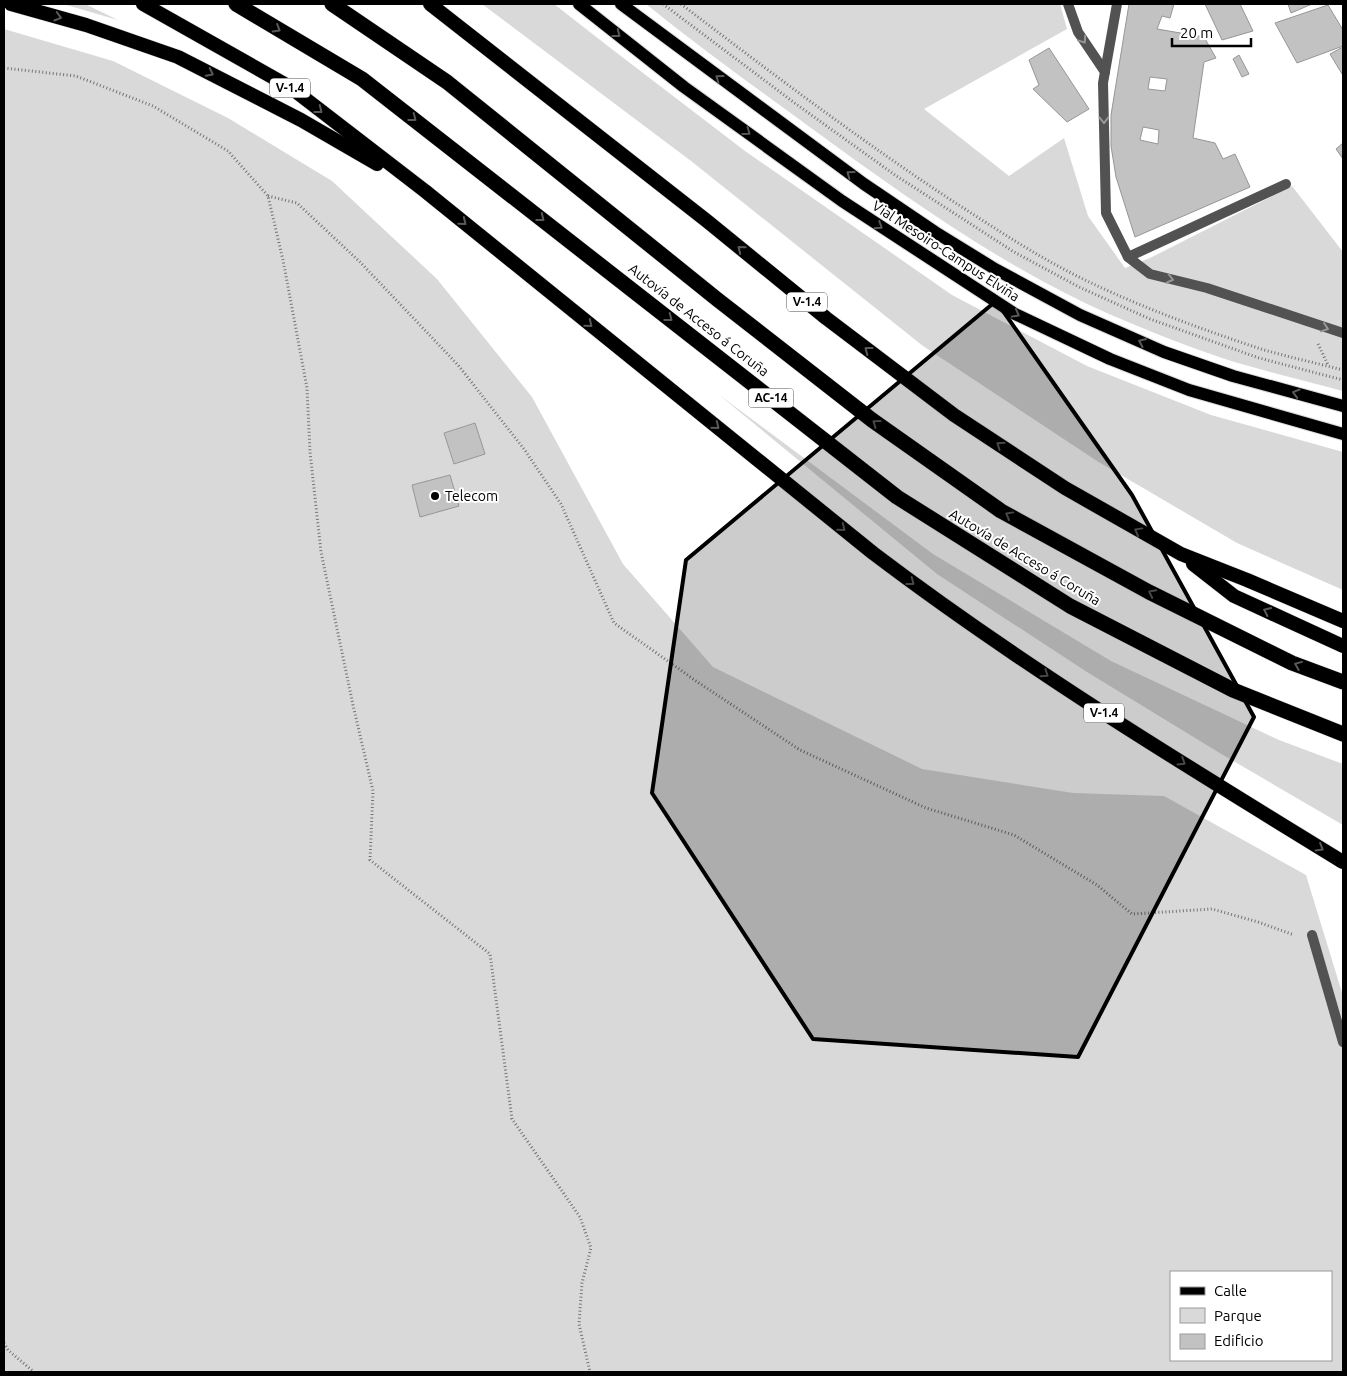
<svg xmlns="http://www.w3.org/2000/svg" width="1347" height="1376" font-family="Ubuntu,sans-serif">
<rect width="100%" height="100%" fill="#fff"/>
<g fill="#d9d9d9" fill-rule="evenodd">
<polygon points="63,4 85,4 118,20"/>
<polygon points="482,4 554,4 613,50 745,151 952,295 1087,366 1211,415 1343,452 1343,590 1237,543 1097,461 923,346 691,161"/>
<path d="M646,4H1060L1067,29L924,109L1009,176L1064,138L1088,216L1125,268L1150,258L1292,186L1343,252V391C1303,380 1262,371 1222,358C1184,345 1146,330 1109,314C1004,268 903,195 811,128C755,87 699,47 646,4Z"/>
<path d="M4,29L113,61L228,118L332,181L437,279L532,397L623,564L713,667L922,769L1073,793L1164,796L1306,875L1343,996V1372H4ZM474,423L484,454L454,464L444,433ZM450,475L458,506L420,516L412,485ZM1171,1272H1331V1360H1171Z"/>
<polygon points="718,394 933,554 1111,661 1279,740 1343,764 1343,825 1223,755 1087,672 937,574"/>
</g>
<g fill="#c2c2c2" stroke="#969696" fill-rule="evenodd">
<path d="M1129,4H1174L1170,18L1162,16L1157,29L1204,37L1216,58L1204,62L1193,138L1215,143L1223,159L1235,154L1250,187L1135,237L1116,177L1111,146V115ZM1150,77L1167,79L1165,91L1148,89ZM1143,127L1159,130L1158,144L1140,140Z"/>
<polygon points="1205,4 1240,4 1253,31 1222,40"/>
<polygon points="1288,4 1312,4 1291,13"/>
<polygon points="1328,5 1343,30 1343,46 1297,63 1275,23"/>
<polygon points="1343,47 1343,74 1342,74 1330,54"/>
<polygon points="1049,48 1089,109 1067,122 1033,89 1039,85 1029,60"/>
<polygon points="1239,55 1249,74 1242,77 1233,59"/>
<polygon points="1343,143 1343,159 1336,149"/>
<polygon points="475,423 485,454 454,464 444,433"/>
<polygon points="450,475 459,506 420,517 412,485"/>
</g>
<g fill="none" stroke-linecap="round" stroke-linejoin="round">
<defs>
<g id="primary">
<polyline points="579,4 684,87 842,201 1015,314 1110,359 1189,390 1343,434"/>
<polyline points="621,4 864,184 935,232 995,269 1080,315 1164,352 1233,376 1343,406"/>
</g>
<g id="trunk">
<polyline points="11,4 86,25 178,57 301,120 377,164"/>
<path d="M143,4L290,87L425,191L873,553C1022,666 1183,764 1343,862"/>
<polyline points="430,4 707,221 826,318 954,415 1065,488 1181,554 1247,580 1343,621"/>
<polyline points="1193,564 1234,596 1343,646"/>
</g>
<g id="motorway">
<polyline points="236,4 362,79 897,497 1070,606 1233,690 1343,734"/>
<polyline points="332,4 447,82 718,300 872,420 1001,511 1149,592 1292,663 1343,682"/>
</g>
</defs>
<use href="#primary" stroke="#dbdbdb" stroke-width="14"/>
<use href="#trunk" stroke="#dbdbdb" stroke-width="15"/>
<use href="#motorway" stroke="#dbdbdb" stroke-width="16"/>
<g stroke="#747474" stroke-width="3" stroke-dasharray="1 2.5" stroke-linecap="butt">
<polyline points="663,4 796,104 895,175 1014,252 1079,287 1150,319 1259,358 1343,380"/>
<path d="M681,4C770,72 860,140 954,202C996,229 1038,257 1083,279C1140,307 1201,329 1261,349C1288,357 1316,363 1343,370"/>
<polyline points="4,68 76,76 153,106 228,151 268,196 283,260 307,388 310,452 321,552 353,705 373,791 370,860 490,954 512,1119 580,1217 591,1248 582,1283 579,1324 590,1372"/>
<polyline points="268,196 297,203 360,262 458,365 524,449 561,504 614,623 696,681 800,750 926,808 1014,835 1097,885 1132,914 1212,909 1258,922 1294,935"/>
<polyline points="1318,344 1328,365"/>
<polyline points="4,1343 8,1350 34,1372"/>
</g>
<g stroke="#525252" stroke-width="10">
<polyline points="1068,4 1078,32 1105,72"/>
<polyline points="1117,4 1103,83 1106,213 1128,257 1150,274 1207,288 1343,333"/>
<polyline points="1128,257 1286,184"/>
<polyline points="1312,935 1343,1042"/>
</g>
<use href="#primary" stroke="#000" stroke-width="12"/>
<use href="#trunk" stroke="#000" stroke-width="14"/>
<use href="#motorway" stroke="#000" stroke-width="15"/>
</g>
<defs><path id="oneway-chevron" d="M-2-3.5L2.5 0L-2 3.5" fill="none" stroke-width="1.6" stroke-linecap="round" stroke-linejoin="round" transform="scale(1.25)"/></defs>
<g stroke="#595959">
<use href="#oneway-chevron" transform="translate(58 17) rotate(16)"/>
<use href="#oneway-chevron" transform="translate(277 29) rotate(31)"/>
<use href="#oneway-chevron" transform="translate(617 34) rotate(38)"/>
<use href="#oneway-chevron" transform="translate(210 73) rotate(27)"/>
<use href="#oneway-chevron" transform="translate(719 78) rotate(-144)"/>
<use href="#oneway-chevron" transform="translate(319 110) rotate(38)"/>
<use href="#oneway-chevron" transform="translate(413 118) rotate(38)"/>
<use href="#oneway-chevron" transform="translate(747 132) rotate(36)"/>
<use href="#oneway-chevron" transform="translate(850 174) rotate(-144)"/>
<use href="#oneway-chevron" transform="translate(541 218) rotate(38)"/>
<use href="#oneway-chevron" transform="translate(463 222) rotate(39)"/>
<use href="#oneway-chevron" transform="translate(879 226) rotate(33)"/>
<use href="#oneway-chevron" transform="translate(741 249) rotate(-141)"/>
<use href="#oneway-chevron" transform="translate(1016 314) rotate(29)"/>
<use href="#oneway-chevron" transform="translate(669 318) rotate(38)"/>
<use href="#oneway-chevron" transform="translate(589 324) rotate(39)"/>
<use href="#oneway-chevron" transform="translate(1142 342) rotate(-156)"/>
<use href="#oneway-chevron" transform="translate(868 350) rotate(-143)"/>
<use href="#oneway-chevron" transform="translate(1296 393) rotate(-164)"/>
<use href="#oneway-chevron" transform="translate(876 423) rotate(-144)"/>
<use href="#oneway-chevron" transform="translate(716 426) rotate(39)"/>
<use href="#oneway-chevron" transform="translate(1000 445) rotate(-146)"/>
<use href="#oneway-chevron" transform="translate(1009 515) rotate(-151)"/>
<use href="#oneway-chevron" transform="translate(842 528) rotate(39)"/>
<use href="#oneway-chevron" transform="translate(1138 531) rotate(-151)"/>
<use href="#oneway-chevron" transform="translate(911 582) rotate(37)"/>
<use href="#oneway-chevron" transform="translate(1152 593) rotate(-153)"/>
<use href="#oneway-chevron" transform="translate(1267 611) rotate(-155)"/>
<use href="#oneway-chevron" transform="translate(1298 665) rotate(-158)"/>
<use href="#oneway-chevron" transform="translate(1045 674) rotate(34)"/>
<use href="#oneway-chevron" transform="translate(1182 762) rotate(32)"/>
<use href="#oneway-chevron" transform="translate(1320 848) rotate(31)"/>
</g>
<g stroke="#979797">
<use href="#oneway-chevron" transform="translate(1083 40) rotate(56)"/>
<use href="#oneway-chevron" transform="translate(1104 120) rotate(89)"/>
<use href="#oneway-chevron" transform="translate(1170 279) rotate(14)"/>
<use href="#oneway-chevron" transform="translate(1325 328) rotate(19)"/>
</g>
<path fill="#000" fill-opacity="0.2" stroke="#000" stroke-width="4" stroke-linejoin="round" d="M996,301L1132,495L1254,717L1078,1057L813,1039L652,793L686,560Z"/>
<circle fill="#000" stroke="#fff" stroke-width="2" cx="435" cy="496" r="5"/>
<g text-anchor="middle" stroke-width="4" stroke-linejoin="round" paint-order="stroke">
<g fill="#fff" stroke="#4c4c4c" stroke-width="1">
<rect x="270" y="78.5" width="40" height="19" rx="4"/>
<rect x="787" y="292.5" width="40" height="19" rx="4"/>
<rect x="748.5" y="388.5" width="45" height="19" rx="4"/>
<rect x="1084" y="703.5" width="40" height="19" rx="4"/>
</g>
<g font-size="12" font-weight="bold" fill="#000">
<text x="290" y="92">V-1.4</text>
<text x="807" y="306">V-1.4</text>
<text x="771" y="402">AC-14</text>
<text x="1104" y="717">V-1.4</text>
</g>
<g font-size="14" fill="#000" stroke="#fff">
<text transform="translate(946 251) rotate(33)" y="5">Vial Mesoiro-Campus Elviña</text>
<text transform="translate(699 320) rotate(38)" y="5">Autovía de Acceso á Coruña</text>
<text transform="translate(1025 557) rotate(31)" y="5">Autovía de Acceso á Coruña</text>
</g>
<g font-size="14" fill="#000" stroke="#fff" text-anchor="start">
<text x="445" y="501">Telecom</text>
</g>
</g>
<rect width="1347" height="1376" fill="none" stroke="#000000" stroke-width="10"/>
<rect x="1170" y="1271" width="162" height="90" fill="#ffffff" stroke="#999999"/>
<rect x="1180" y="1287" width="25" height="8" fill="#000000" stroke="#999999"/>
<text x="1214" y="1296" font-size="15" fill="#000000">Calle</text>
<rect x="1180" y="1308" width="25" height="15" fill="#d9d9d9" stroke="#999999"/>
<text x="1214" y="1321" font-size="15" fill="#000000">Parque</text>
<rect x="1180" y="1334" width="25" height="15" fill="#c2c2c2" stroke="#999999"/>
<text x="1214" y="1346" font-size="15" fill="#000000">Edificio</text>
<path d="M1172 38v8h79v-8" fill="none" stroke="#000000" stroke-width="2.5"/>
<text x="1180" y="38" font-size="15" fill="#000000" stroke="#ffffff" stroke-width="4" paint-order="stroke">20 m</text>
</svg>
